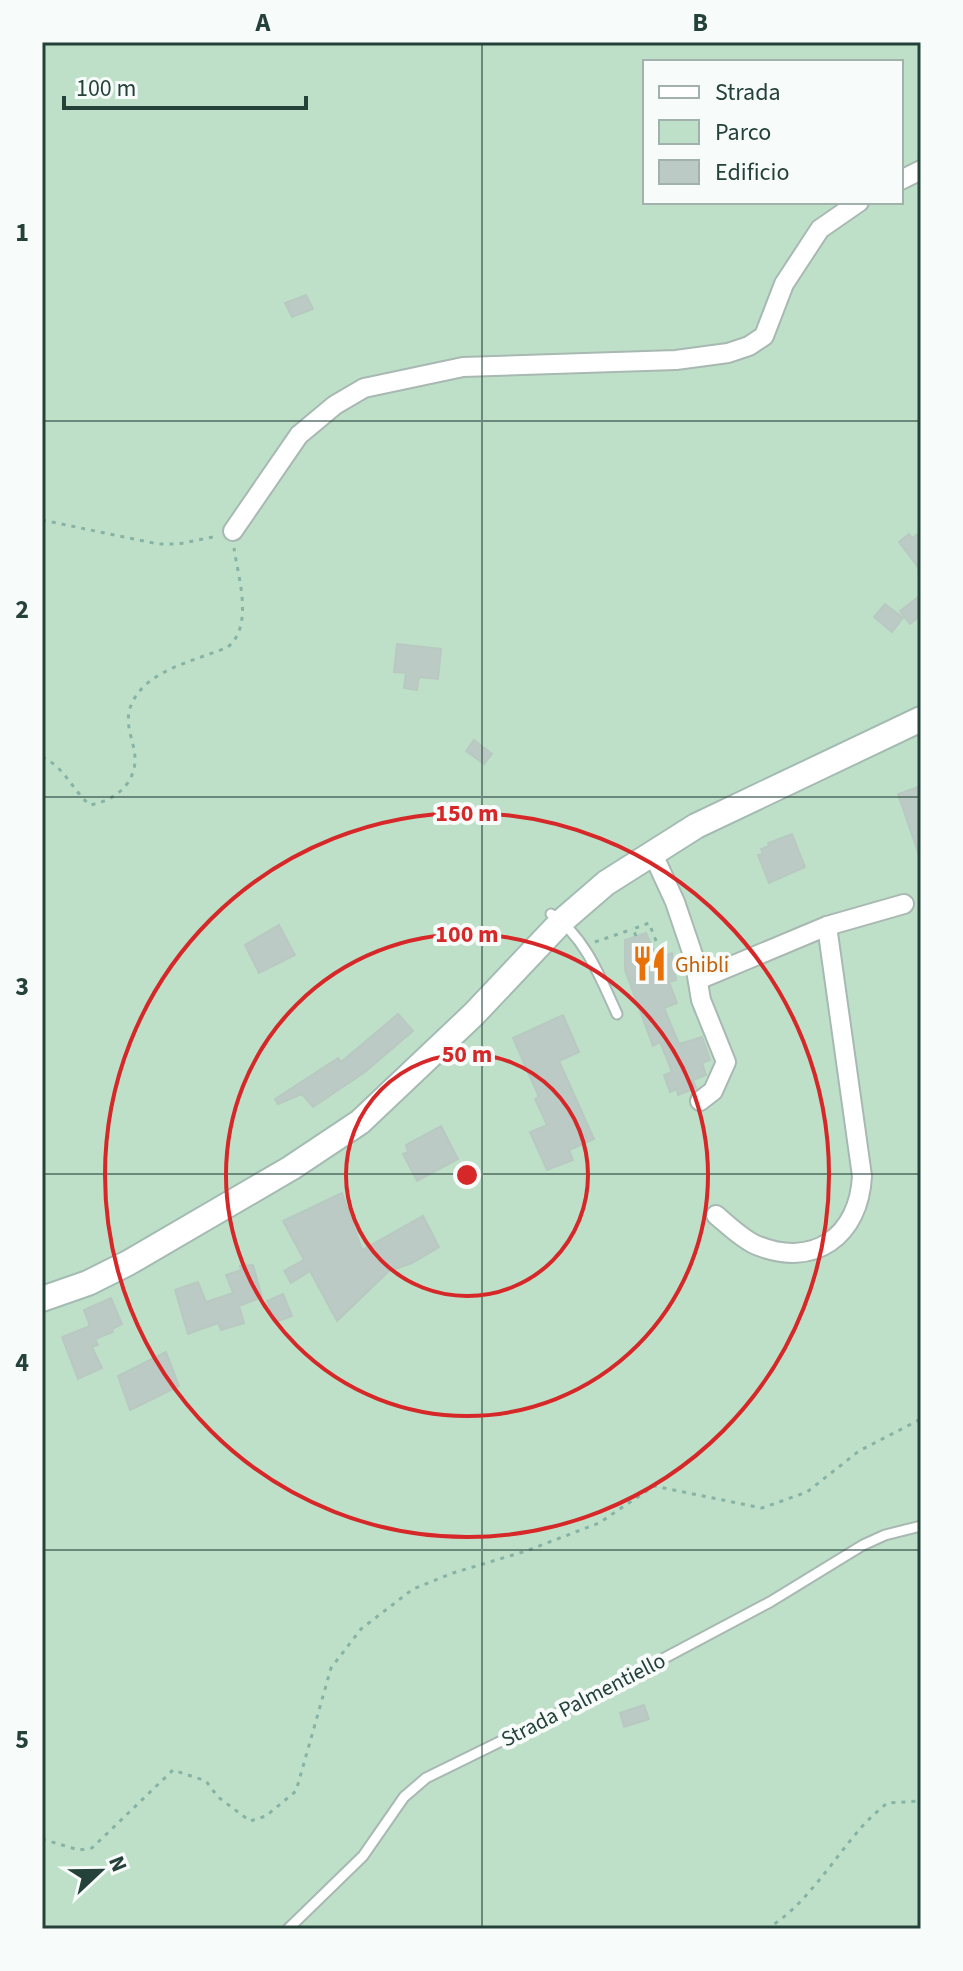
<svg xmlns="http://www.w3.org/2000/svg" width="963" height="1971" font-family="'Source Sans 3',sans-serif">
<rect width="100%" height="100%" fill="#e6efeb"/>
<path fill="#bfe0c8" fill-rule="evenodd" d="M42,42H921V1929H42ZM645,62H901V202H645Z"/>
<g fill="#bbcac4" stroke="#b8c9c2" stroke-width="2">
<polygon points="306,295 313,309 292,317 285,303"/>
<polygon points="921,532 921,571 899,542 909,534 912,538"/>
<polygon points="921,595 921,615 910,624 900,611"/>
<polygon points="885,604 903,618 892,632 874,617"/>
<polygon points="397,644 441,649 438,679 419,677 417,690 404,688 406,673 394,672"/>
<polygon points="474,740 492,754 484,764 466,751"/>
<polygon points="921,786 921,855 919,855 898,794"/>
<polygon points="792,834 805,867 769,883 758,855 763,854 761,849 769,846 768,843"/>
<polygon points="279,925 295,955 259,973 245,945"/>
<polygon points="646,933 657,958 672,953 676,980 669,982 677,1003 664,1008 679,1044 702,1037 710,1060 702,1063 706,1075 693,1080 696,1088 678,1095 677,1089 670,1092 664,1075 672,1072 660,1042 653,1046 625,970 625,940"/>
<polygon points="398,1014 413,1031 365,1072 313,1107 302,1094 278,1104 275,1099 338,1058 341,1062"/>
<polygon points="563,1015 579,1052 559,1061 594,1139 569,1150 573,1160 547,1170 530,1132 547,1125 535,1099 539,1097 513,1038"/>
<polygon points="441,1126 458,1159 417,1181 403,1154 408,1152 406,1145"/>
<polygon points="342,1193 362,1250 423,1216 439,1247 412,1263 389,1271 337,1321 310,1271 291,1283 284,1271 304,1260 283,1221"/>
<polygon points="253,1265 262,1297 239,1306 244,1323 221,1330 218,1323 188,1334 175,1290 198,1282 206,1302 233,1293 226,1275 241,1270 240,1266"/>
<polygon points="283,1294 292,1316 276,1322 267,1301"/>
<polygon points="111,1298 122,1324 112,1329 113,1332 95,1339 98,1345 92,1347 102,1368 78,1379 62,1337 90,1326 84,1310"/>
<polygon points="166,1352 179,1386 130,1410 118,1376"/>
<polygon points="644,1705 649,1719 624,1727 620,1713"/>
</g>
<g fill="none" stroke-linecap="round" stroke-linejoin="round">
<defs>
<g id="lane">
<path d="M551,914C585,936 601,979 617,1014"/>
<polyline points="288,1929 363,1856 404,1797 426,1778 595,1695 770,1602 863,1545 885,1535 921,1526"/>
</g>
<g id="street">
<polyline points="901,180 921,170"/>
<polyline points="233,531 299,435 335,405 364,388 463,367 676,360 728,353 749,346 764,336 784,284 820,229 859,202"/>
<polyline points="652,852 675,902 694,958 701,1000 726,1062 713,1091 700,1101"/>
<polyline points="698,980 827,926 904,904"/>
<path d="M716,1215C728,1225 742,1239 756,1245C814,1269 859,1236 862,1176L827,926"/>
</g>
<polyline id="secondary" points="42,1299 88,1283 128,1263 291,1168 360,1122 474,1014 562,921 606,883 696,826 921,719"/>
</defs>
<use href="#lane" stroke="#a8b8b2" stroke-width="13"/>
<use href="#street" stroke="#a8b8b2" stroke-width="22"/>
<use href="#secondary" stroke="#a4bbb3" stroke-width="28"/>
<g stroke="#86b3a5" stroke-width="3" stroke-dasharray="4 6" stroke-linecap="butt">
<polyline points="42,520 158,544 178,544 218,536"/>
<path d="M42,757C65,767 72,790 90,805C105,802 118,796 127,784C149,752 117,731 133,701C149,669 198,660 228,647C254,625 238,577 234,548"/>
<polyline points="636,936 633,929 649,923 662,956"/>
<polyline points="595,942 633,929"/>
<polyline points="42,1839 79,1850 92,1848 173,1770 206,1781 218,1797 250,1821 266,1816 296,1791 331,1668 361,1629 413,1589 453,1573 526,1551 599,1523 654,1486 762,1508 807,1492 859,1451 921,1419"/>
<path d="M766,1929C803,1909 832,1861 860,1829C868,1819 878,1811 887,1803L921,1801"/>
</g>
<use href="#lane" stroke="#fff" stroke-width="9"/>
<use href="#street" stroke="#fff" stroke-width="18"/>
<use href="#secondary" stroke="#fff" stroke-width="24"/>
</g>
<path fill="none" stroke="#24423a" stroke-width="2" stroke-opacity="0.55" d="M482,42V1929M42,421H921M42,797H921M42,1174H921M42,1550H921"/>
<g fill="none" stroke="#d62828" stroke-width="4">
<circle cx="467" cy="1175" r="121"/>
<circle cx="467" cy="1175" r="241"/>
<circle cx="467" cy="1175" r="362"/>
</g>
<defs>
<symbol id="restaurant-bare" viewBox="-9 -9 18 18"><path d="M-5-6h1v4h1v-4h1v4h1v-4h1v5L-1.5 .5V6h-2V.5L-5-1ZM5-6V6H3V1.5H1.5Q1.5-4 5-6Z" fill="#e8710a" stroke="#f7fbf9" stroke-width="2.5" paint-order="stroke"/></symbol>
</defs>
<g fill-rule="evenodd">
<use href="#restaurant-bare" x="624" y="938" width="51" height="51"/>
</g>
<g text-anchor="middle" stroke-width="8" stroke-linejoin="round" paint-order="stroke">
<g font-size="22" fill="#c56008" stroke="#f7fbf9" text-anchor="start">
<text x="675" y="972">Ghibli</text>
</g>
<g font-size="22" fill="#24423a" stroke="#f7fbf9">
<text transform="translate(583 1699) rotate(-27)" y="8">Strada Palmentiello</text>
</g>
</g>
<circle cx="467" cy="1175" r="12" fill="#d62828" stroke="#f7fbf9" stroke-width="4"/>
<g font-size="24" text-anchor="middle" font-weight="bold" fill="#d62828" stroke="#f7fbf9" stroke-width="8" stroke-linejoin="round" paint-order="stroke">
<text x="467" y="821">150 m</text>
<text x="467" y="942">100 m</text>
<text x="467" y="1062">50 m</text>
</g>
<rect width="963" height="1971" fill="none" stroke="#f7fbf9" stroke-width="88"/>
<rect x="643" y="60" width="260" height="144" fill="#f7fbf9" stroke="#a3b1ad" stroke-width="2"/>
<rect x="659" y="86" width="40" height="12" fill="#ffffff" stroke="#a3b1ad" stroke-width="2"/>
<text x="715" y="100" font-size="24" fill="#24423a">Strada</text>
<rect x="659" y="120" width="40" height="24" fill="#bfe0c8" stroke="#a3b1ad" stroke-width="2"/>
<text x="715" y="140" font-size="24" fill="#24423a">Parco</text>
<rect x="659" y="160" width="40" height="24" fill="#bbcac4" stroke="#a3b1ad" stroke-width="2"/>
<text x="715" y="180" font-size="24" fill="#24423a">Edificio</text>
<g transform="translate(100 1871) rotate(68)" stroke="#f7fbf9" stroke-width="6" paint-order="stroke">
<path d="M0-6L14 30L0 20L-14 30Z" fill="#24423a"/>
<text y="-12" font-size="22" font-weight="bold" text-anchor="middle" fill="#24423a">N</text>
</g>
<path d="M64 96v12h242v-12" fill="none" stroke="#24423a" stroke-width="4"/>
<text x="76" y="96" font-size="24" fill="#24423a" stroke="#f7fbf9" stroke-width="6" paint-order="stroke">100 m</text>
<rect x="44" y="44" width="875" height="1883" fill="none" stroke="#24423a" stroke-width="3"/>
<g font-size="26" text-anchor="middle" font-weight="bold" fill="#24423a">
<text x="263" y="31">A</text>
<text x="700" y="31">B</text>
<text x="22" y="241">1</text>
<text x="22" y="618">2</text>
<text x="22" y="995">3</text>
<text x="22" y="1371">4</text>
<text x="22" y="1748">5</text>
</g>
</svg>
